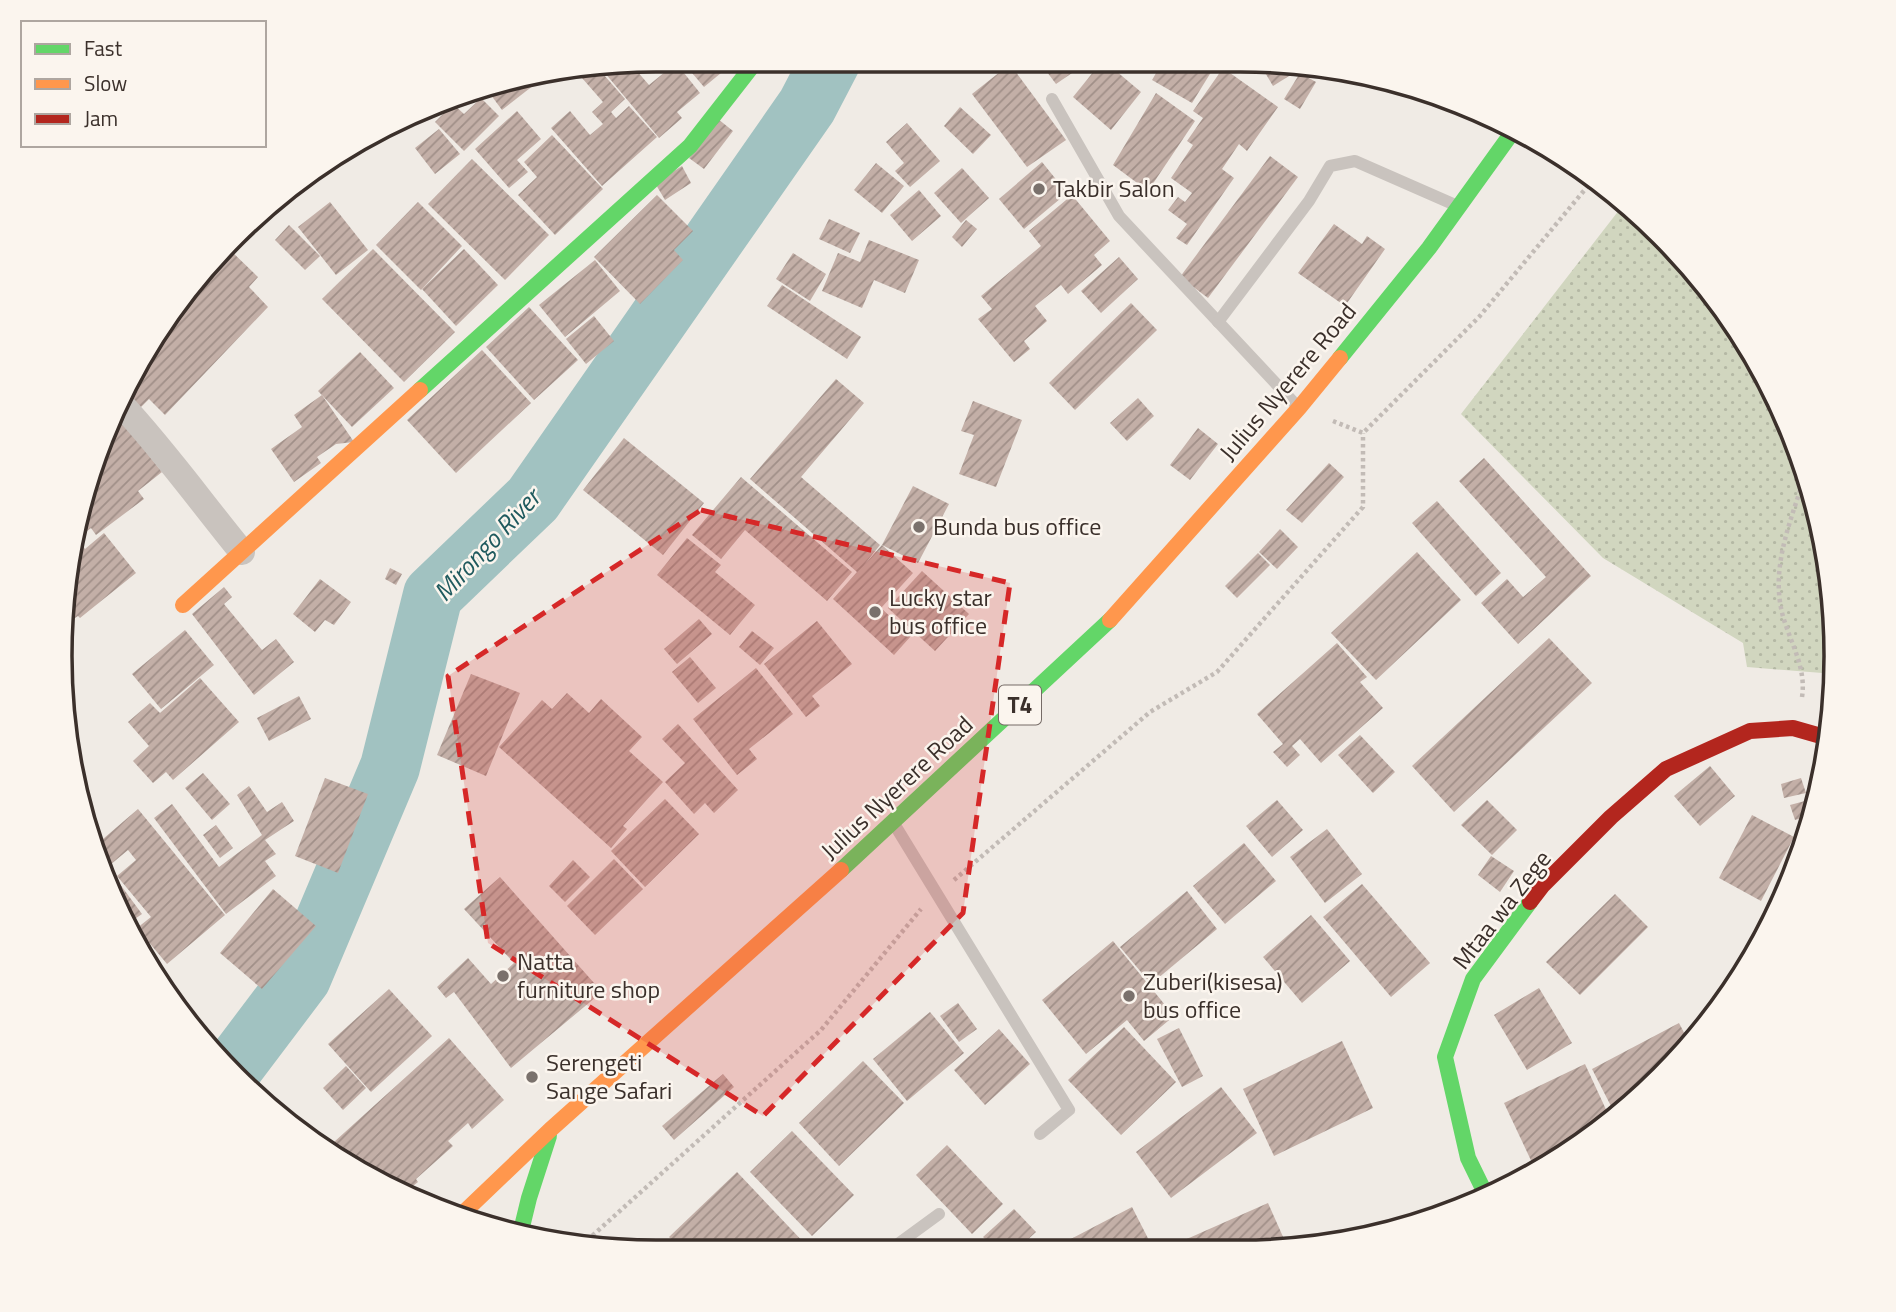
<svg xmlns="http://www.w3.org/2000/svg" width="1896" height="1312" font-family="'Titillium Web',sans-serif">
<defs>
<pattern id="grass-dots" width="8" height="8" patternUnits="userSpaceOnUse" patternTransform="scale(1.75)"><rect width="8" height="8" fill="#d1d6bf"/><path d="M2 2h.1M6 6h.1" fill="none" stroke="#b4b8a4" stroke-width="1.8" stroke-linecap="round"/></pattern>
<pattern id="building-hatch" width="6" height="6" patternUnits="userSpaceOnUse" patternTransform="scale(1.75)"><rect width="6" height="6" fill="#c3afa7"/><path d="M-1 1l2-2M0 6l6-6M5 7l2-2" fill="none" stroke="#a08f88"/></pattern>
</defs>
<rect width="100%" height="100%" fill="#f0ebe5"/>
<polygon fill="url(#grass-dots)" points="1623,205 1662,234 1736,325 1791,428 1825,540 1836,656 1835,674 1747,667 1743,643 1603,558 1461,414"/>
<g fill="none" stroke-linecap="round" stroke-linejoin="round">
<polyline stroke="#a1c2c1" stroke-width="60" points="230,1072 301,978 390,767 433,595 533,499 807,106 831,60"/>
</g>
<g fill="url(#building-hatch)">
<polygon points="681,60 710,60 721,73 704,87"/>
<polygon points="1038,60 1091,60 1056,84"/>
<polygon points="1103,60 1141,92 1111,130 1073,97"/>
<polygon points="1128,60 1152,60 1139,72"/>
<polygon points="1164,60 1198,60 1213,69 1192,103 1152,80"/>
<polygon points="1258,61 1305,66 1273,86"/>
<polygon points="630,63 649,85 676,63 700,93 677,112 682,118 659,138 600,67"/>
<polygon points="1010,64 1066,140 1027,167 972,94"/>
<polygon points="597,67 625,99 611,112 616,118 629,106 657,137 602,186 551,128 570,111 590,135 603,124 592,112 603,102 575,70"/>
<polygon points="1223,68 1278,107 1247,151 1239,144 1222,169 1234,178 1187,245 1176,238 1187,224 1168,210 1178,197 1185,202 1192,193 1171,178 1193,145 1187,141 1203,118 1193,111"/>
<polygon points="1300,73 1316,82 1300,109 1284,99"/>
<polygon points="548,74 502,110 485,87 501,80"/>
<polygon points="1156,93 1195,121 1148,191 1113,165"/>
<polygon points="481,98 499,116 464,151 435,122 453,104 464,114"/>
<polygon points="960,107 991,135 973,154 944,126"/>
<polygon points="517,111 541,139 517,160 528,172 509,188 475,149"/>
<polygon points="718,119 733,131 704,169 689,158"/>
<polygon points="907,123 940,161 910,187 895,171 904,163 886,142"/>
<polygon points="439,129 460,154 435,174 415,148"/>
<polygon points="552,135 603,189 555,235 518,195 537,177 524,162"/>
<polygon points="1270,156 1298,177 1208,298 1180,277"/>
<polygon points="472,159 549,235 505,280 428,204"/>
<polygon points="1042,162 1067,193 1024,229 999,199"/>
<polygon points="876,163 904,186 882,213 854,190"/>
<polygon points="318,166 322,171 309,181 305,177"/>
<polygon points="682,166 691,183 665,200 655,183"/>
<polygon points="962,168 989,198 961,223 934,193"/>
<polygon points="919,190 941,216 912,241 890,215"/>
<polygon points="657,195 693,231 674,250 683,260 640,304 594,257"/>
<polygon points="1072,195 1110,241 1094,255 1102,265 1068,294 1061,285 1035,306 1047,321 1024,341 1030,349 1014,362 978,319 992,309 981,296 1041,246 1029,231"/>
<polygon points="330,202 368,250 336,275 298,227"/>
<polygon points="418,202 462,246 421,290 376,245"/>
<polygon points="829,219 860,233 850,253 819,239"/>
<polygon points="966,220 977,229 962,247 952,237"/>
<polygon points="1334,224 1362,244 1367,236 1385,249 1345,306 1298,273"/>
<polygon points="289,225 320,256 305,270 275,240"/>
<polygon points="869,240 919,260 905,293 874,280 862,308 822,291 838,253 860,262"/>
<polygon points="229,249 258,277 249,287 268,307 165,415 149,399 139,409 125,396 207,263 212,259 216,262"/>
<polygon points="373,249 455,332 404,382 322,299"/>
<polygon points="464,249 498,285 456,326 422,289"/>
<polygon points="793,253 826,274 810,301 776,279"/>
<polygon points="1119,257 1138,279 1101,313 1081,291"/>
<polygon points="595,260 620,291 565,337 539,305"/>
<polygon points="782,285 861,337 847,359 767,306"/>
<polygon points="1131,303 1157,330 1075,410 1049,383"/>
<polygon points="529,307 578,360 534,400 486,347"/>
<polygon points="594,316 614,341 586,364 566,339"/>
<polygon points="482,350 531,403 456,473 407,420"/>
<polygon points="360,352 394,388 352,427 318,391"/>
<polygon points="836,379 864,403 801,477 880,545 864,565 882,545 913,573 881,608 911,636 894,655 833,599 857,572 750,479"/>
<polygon points="322,395 354,442 336,444 317,457 321,463 294,482 271,449 302,427 294,415"/>
<polygon points="1138,398 1154,416 1127,441 1110,423"/>
<polygon points="973,401 1022,420 996,487 959,474 974,435 961,431"/>
<polygon points="122,421 162,472 138,491 144,499 96,535 91,528 79,537 77,534 103,436"/>
<polygon points="1198,428 1218,444 1190,480 1170,465"/>
<polygon points="624,438 704,503 663,555 583,490"/>
<polygon points="1484,458 1591,576 1518,644 1481,603 1507,579 1523,597 1546,577 1459,481"/>
<polygon points="1329,463 1344,477 1302,523 1286,510"/>
<polygon points="741,477 852,572 827,601 745,530 721,559 692,535"/>
<polygon points="913,486 949,504 918,563 882,545"/>
<polygon points="1437,501 1501,573 1476,596 1412,523"/>
<polygon points="1280,529 1298,547 1277,569 1259,552"/>
<polygon points="104,533 136,573 80,618 78,616 72,620 66,612 65,579 76,537 85,549"/>
<polygon points="687,538 721,565 715,572 755,605 730,635 657,575"/>
<polygon points="1417,552 1461,600 1376,680 1331,633"/>
<polygon points="1258,553 1270,565 1237,598 1225,586"/>
<polygon points="390,568 402,574 396,585 385,579"/>
<polygon points="922,571 969,614 935,651 888,608"/>
<polygon points="320,579 351,602 334,625 325,620 315,632 293,614"/>
<polygon points="224,587 232,597 224,604 262,650 276,639 294,662 254,695 192,614"/>
<polygon points="66,616 74,627 66,633"/>
<polygon points="699,619 712,634 677,664 664,649"/>
<polygon points="817,621 852,664 812,696 820,706 806,717 764,664"/>
<polygon points="185,630 214,665 161,709 132,674"/>
<polygon points="752,631 774,648 760,665 739,647"/>
<polygon points="1549,638 1592,683 1454,812 1412,766"/>
<polygon points="1337,643 1367,677 1360,682 1383,708 1321,763 1300,739 1292,746 1300,755 1287,767 1273,752 1283,744 1257,714"/>
<polygon points="690,657 716,688 698,703 672,672"/>
<polygon points="756,668 793,714 749,749 757,759 737,775 693,719"/>
<polygon points="471,674 520,693 486,776 437,755"/>
<polygon points="200,678 239,722 173,780 166,772 153,783 133,761 149,746 128,722 150,703 160,713"/>
<polygon points="567,693 589,713 601,699 642,737 629,751 663,782 623,826 627,829 611,848 499,747 542,700 552,709"/>
<polygon points="299,696 311,719 269,741 257,718"/>
<polygon points="678,724 738,790 714,813 705,803 694,814 665,782 685,763 662,739"/>
<polygon points="1360,735 1395,772 1373,793 1338,755"/>
<polygon points="1710,766 1735,796 1700,826 1674,796"/>
<polygon points="203,773 230,804 212,820 185,788"/>
<polygon points="325,778 368,794 338,873 295,856"/>
<polygon points="1801,778 1806,793 1784,798 1781,784"/>
<polygon points="249,786 267,812 282,802 294,821 265,840 276,854 265,861 276,876 226,914 154,818 172,804 219,867 262,835 237,795"/>
<polygon points="1816,798 1812,815 1795,820 1790,805"/>
<polygon points="665,799 699,834 645,887 611,851"/>
<polygon points="1277,800 1303,830 1272,857 1246,826"/>
<polygon points="1487,800 1517,830 1492,855 1461,825"/>
<polygon points="138,809 225,915 167,964 137,928 151,917 117,876 136,860 128,850 104,870 96,845"/>
<polygon points="1752,815 1794,837 1761,901 1719,878"/>
<polygon points="216,825 233,848 220,858 203,835"/>
<polygon points="1327,829 1362,874 1325,903 1290,857"/>
<polygon points="1244,843 1276,881 1225,924 1193,886"/>
<polygon points="1491,856 1514,871 1500,892 1478,875"/>
<polygon points="614,859 643,889 595,935 567,906"/>
<polygon points="573,860 590,877 565,902 549,886"/>
<polygon points="111,872 142,914 129,923 116,906 106,876"/>
<polygon points="500,877 602,992 511,1068 454,992 446,998 437,987 468,958 491,984 514,963 464,909"/>
<polygon points="1362,884 1430,963 1391,997 1323,917"/>
<polygon points="273,889 316,926 262,989 220,953"/>
<polygon points="1187,891 1217,929 1151,984 1120,947"/>
<polygon points="1615,894 1648,927 1580,995 1546,962"/>
<polygon points="1311,915 1350,961 1302,1003 1263,957"/>
<polygon points="1113,941 1174,1016 1144,1041 1127,1020 1086,1054 1042,1000"/>
<polygon points="1539,988 1572,1043 1527,1070 1494,1015"/>
<polygon points="389,989 432,1036 371,1092 328,1044"/>
<polygon points="958,1003 977,1029 959,1042 940,1016"/>
<polygon points="930,1012 964,1053 907,1101 873,1059"/>
<polygon points="1679,1023 1690,1044 1662,1078 1614,1112 1592,1069"/>
<polygon points="1124,1027 1176,1082 1121,1135 1068,1080"/>
<polygon points="1179,1028 1203,1076 1182,1087 1157,1039"/>
<polygon points="999,1029 1030,1064 985,1105 954,1070"/>
<polygon points="449,1038 504,1100 472,1129 468,1123 448,1141 453,1146 416,1179 418,1182 403,1194 359,1170 334,1142"/>
<polygon points="1342,1041 1373,1108 1274,1156 1243,1089"/>
<polygon points="863,1061 904,1103 839,1166 799,1123"/>
<polygon points="1585,1064 1609,1116 1535,1169 1504,1103"/>
<polygon points="346,1066 366,1088 343,1110 323,1088"/>
<polygon points="723,1074 734,1087 674,1140 662,1126"/>
<polygon points="1221,1087 1257,1133 1171,1198 1136,1152"/>
<polygon points="792,1131 854,1195 812,1236 750,1172"/>
<polygon points="947,1145 1003,1204 972,1234 916,1175"/>
<polygon points="737,1172 808,1247 802,1252 684,1252 669,1237"/>
<polygon points="1268,1203 1288,1248 1240,1252 1185,1252 1180,1242"/>
<polygon points="1132,1207 1155,1252 1072,1252 1067,1241"/>
<polygon points="1014,1209 1036,1232 1014,1252 998,1252 983,1237"/>
<polygon points="659,1245 665,1252 650,1252"/>
</g>
<g fill="none" stroke-linecap="round" stroke-linejoin="round">
<g stroke="#c2bbb6" stroke-width="4.5" stroke-dasharray="3.5 3.5" stroke-linecap="butt">
<polyline points="1725,312 1747,345"/>
<polyline points="1333,421 1363,433 1479,317 1592,181"/>
<path d="M1802,697C1807,665 1787,638 1781,608C1772,562 1792,518 1805,475"/>
<polyline points="954,880 1150,712 1217,672 1363,507 1363,433"/>
<polyline points="582,1245 821,1030 921,909"/>
</g>
<g stroke="#c9c3be" stroke-width="12">
<polyline points="1052,99 1119,216 1297,406"/>
<polyline points="1218,322 1309,201 1330,166 1355,161 1453,204"/>
<polyline points="896,827 1069,1110 1040,1134"/>
<polyline points="887,1252 939,1214"/>
</g>
<path stroke="#c9c3be" stroke-width="26" d="M120,403C164,450 201,502 242,552"/>
<g stroke="#63d668" stroke-width="16">
<polyline points="1340,358 1429,248 1514,130"/>
<polyline points="420,390 690,146 757,60"/>
<polyline points="841,870 1110,620"/>
<polyline points="1487,1197 1468,1158 1445,1057 1473,979 1530,902"/>
<polyline points="520,1235 529,1198 549,1136"/>
</g>
<g stroke="#ff974d" stroke-width="16">
<polyline points="183,605 420,390"/>
<polyline points="1110,620 1299,408 1340,358"/>
<polyline points="459,1217 550,1130 841,870"/>
</g>
<polyline stroke="#b3261e" stroke-width="16" points="1530,902 1543,885 1611,817 1666,769 1750,731 1793,728 1828,738"/>
</g>
<path fill="#d62828" fill-opacity="0.2" stroke="#d62828" stroke-width="5" stroke-dasharray="14 9" stroke-linejoin="round" d="M701,510L1010,583L963,913L763,1116L488,943L448,676Z"/>
<g fill="#7a716c" stroke="#fbf5ee" stroke-width="2.5">
<circle cx="1039" cy="189" r="7"/>
<circle cx="919" cy="527" r="7"/>
<circle cx="875" cy="612" r="7"/>
<circle cx="503" cy="976" r="7"/>
<circle cx="1129" cy="996" r="7"/>
<circle cx="532" cy="1077" r="7"/>
</g>
<g text-anchor="middle" stroke-width="5" stroke-linejoin="round" paint-order="stroke">
<rect fill="#fbf5ee" stroke="#756b66" stroke-width="2" x="999" y="685.5" width="42" height="39" rx="5"/>
<g font-size="23" font-weight="bold" fill="#3b302b">
<text x="1020" y="713">T4</text>
</g>
<g font-size="24" fill="#3b302b" stroke="#fbf5ee" text-anchor="start">
<text x="1053" y="197">Takbir Salon</text>
<text x="933" y="535">Bunda bus office</text>
<text x="889" y="606">Lucky star<tspan x="889" dy="28">bus office</tspan></text>
<text x="517" y="970">Natta<tspan x="517" dy="28">furniture shop</tspan></text>
<text x="1143" y="990">Zuberi(kisesa)<tspan x="1143" dy="28">bus office</tspan></text>
<text x="546" y="1071">Serengeti<tspan x="546" dy="28">Sange Safari</tspan></text>
</g>
<g font-size="24" fill="#3b302b" stroke="#fbf5ee">
<text transform="translate(1288 382) rotate(-50)" y="8">Julius Nyerere Road</text>
<text transform="translate(897 788) rotate(-43)" y="8">Julius Nyerere Road</text>
<text transform="translate(1502 910) rotate(-52)" y="8">Mtaa wa Zege</text>
</g>
<g font-size="26" font-style="italic" fill="#1f5a5e" stroke="#fbf5ee">
<text transform="translate(487 545) rotate(-47)" y="9">Mirongo River</text>
</g>
</g>
<path d="M0 0H1896V1312H0ZM656 72H1240A584 584 0 0 1 1824 656V656A584 584 0 0 1 1240 1240H656A584 584 0 0 1 72 656V656A584 584 0 0 1 656 72Z" fill="#fbf5ee" fill-rule="evenodd"/>
<path fill="none" stroke="#3b302b" stroke-width="3.5" d="M656 72H1240A584 584 0 0 1 1824 656V656A584 584 0 0 1 1240 1240H656A584 584 0 0 1 72 656V656A584 584 0 0 1 656 72Z"/>
<rect x="21" y="21" width="245" height="126" fill="#fbf5ee" stroke="#aea6a0" stroke-width="2"/>
<rect x="35" y="44" width="35" height="10" fill="#63d668" stroke="#aea6a0" stroke-width="2"/>
<text x="84" y="56" font-size="21" fill="#3b302b">Fast</text>
<rect x="35" y="79" width="35" height="10" fill="#ff974d" stroke="#aea6a0" stroke-width="2"/>
<text x="84" y="91" font-size="21" fill="#3b302b">Slow</text>
<rect x="35" y="114" width="35" height="10" fill="#b3261e" stroke="#aea6a0" stroke-width="2"/>
<text x="84" y="126" font-size="21" fill="#3b302b">Jam</text>
</svg>
